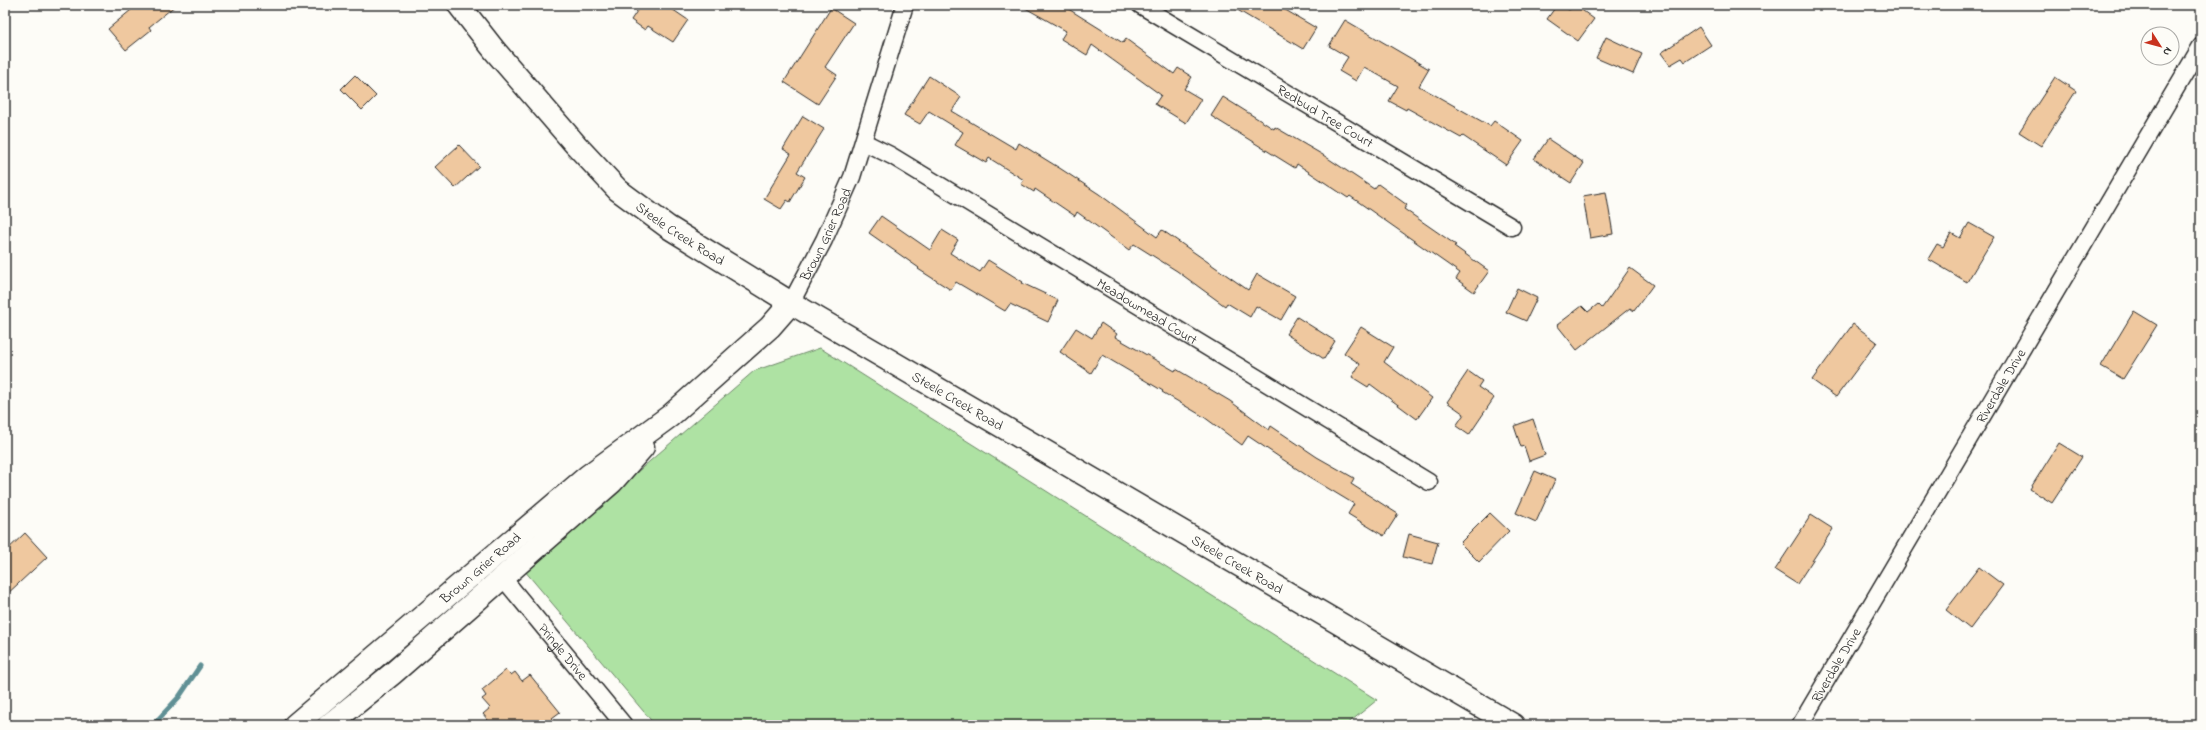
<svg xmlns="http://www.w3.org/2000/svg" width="2206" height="730" font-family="'Indie Flower',sans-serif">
<rect width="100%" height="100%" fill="#fdfcf7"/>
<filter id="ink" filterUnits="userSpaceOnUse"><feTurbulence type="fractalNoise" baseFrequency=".025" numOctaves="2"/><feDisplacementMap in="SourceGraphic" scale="8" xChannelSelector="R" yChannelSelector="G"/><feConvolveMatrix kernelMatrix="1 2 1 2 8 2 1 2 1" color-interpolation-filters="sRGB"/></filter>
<g filter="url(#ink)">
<polygon fill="#aee2a3" stroke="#6c8667" points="820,348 1377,700 1346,725 655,725 524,570 754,371"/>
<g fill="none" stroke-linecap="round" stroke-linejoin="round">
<polyline stroke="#609095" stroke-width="5" points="153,725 179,697 200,666"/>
</g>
<g fill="#efc89f" stroke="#2b2b2b">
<polygon points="137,5 176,5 149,27 151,30 126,50 108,29"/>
<polygon points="641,5 666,5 688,20 673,42 648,26 645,30 631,20"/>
<polygon points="1020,5 1062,5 1123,43 1126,39 1174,74 1178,68 1192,77 1184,89 1201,99 1186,123 1155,104 1161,95 1092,45 1087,55 1061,39 1066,31"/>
<polygon points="1229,5 1277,5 1316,28 1303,49"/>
<polygon points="1557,5 1562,5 1569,10 1575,5 1594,19 1578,41 1547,19"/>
<polygon points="831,8 854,23 825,67 837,75 818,104 784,82"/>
<polygon points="1345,20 1429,69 1419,86 1490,126 1494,121 1523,141 1506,165 1463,136 1461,138 1407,108 1406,110 1389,101 1398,86 1364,67 1356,81 1339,71 1348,57 1329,46"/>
<polygon points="1699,27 1711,45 1685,62 1682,58 1670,65 1661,53"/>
<polygon points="1606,37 1642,54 1633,74 1596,58"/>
<polygon points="355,75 376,96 362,110 341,89"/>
<polygon points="929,76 961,97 952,111 1016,149 1019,143 1061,169 1099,194 1157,237 1162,230 1248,290 1257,274 1295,296 1281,320 1256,306 1250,317 1227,303 1225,306 1177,271 1134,244 1129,250 1077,212 1075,216 1035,189 1034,192 1021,184 1024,180 989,158 986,163 955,145 963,132 929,111 920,124 904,115"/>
<polygon points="2055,77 2076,91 2041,146 2019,132"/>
<polygon points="1223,97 1274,129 1275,127 1323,155 1374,189 1378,184 1407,205 1404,209 1456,245 1454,246 1489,271 1474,292 1456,279 1460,273 1350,196 1348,198 1297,164 1295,168 1211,116"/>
<polygon points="803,116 824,129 797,172 805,177 790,202 787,200 781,209 764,199 791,154 783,149"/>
<polygon points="1548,139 1584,163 1571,183 1534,159"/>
<polygon points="459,145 479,166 455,188 435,167"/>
<polygon points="1606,192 1613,234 1590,238 1583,196"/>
<polygon points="881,216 930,250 942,230 958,240 950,253 980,272 988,260 1023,282 1022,283 1058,300 1048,322 1010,304 1005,311 956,282 951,290 918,269 919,268 869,233"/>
<polygon points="1969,223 1994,237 1967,282 1928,259 1937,244 1943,247 1951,233 1960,238"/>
<polygon points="1630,268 1653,285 1634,311 1630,308 1577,350 1557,325 1582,306 1588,312 1598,304 1602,308"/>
<polygon points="1517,288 1537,298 1526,321 1506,312"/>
<polygon points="2134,311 2157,325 2123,379 2101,366"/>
<polygon points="1297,317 1335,341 1324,359 1286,334"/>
<polygon points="1101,323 1117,334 1115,337 1175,371 1176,369 1230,401 1269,430 1271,426 1317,457 1354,478 1351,484 1398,514 1384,536 1348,514 1354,504 1306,475 1248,436 1242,445 1204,417 1162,392 1163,391 1102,355 1091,373 1060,352 1076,328 1092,338"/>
<polygon points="1853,324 1877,342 1836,397 1812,380"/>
<polygon points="1361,327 1393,347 1384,362 1432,398 1417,419 1370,384 1368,387 1352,377 1360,364 1344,353"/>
<polygon points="1468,371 1482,381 1478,387 1494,398 1469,435 1456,426 1464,414 1447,402"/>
<polygon points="1533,419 1545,455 1529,461 1524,446 1521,447 1514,426"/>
<polygon points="2059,443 2082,457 2052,503 2030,489"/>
<polygon points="1535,471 1555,480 1536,522 1516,513"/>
<polygon points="1490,513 1509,531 1479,562 1460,543"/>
<polygon points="1811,515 1833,529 1797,584 1775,570"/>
<polygon points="25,533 47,557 5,596 5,552"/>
<polygon points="1409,534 1438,542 1432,564 1403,557"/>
<polygon points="1979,567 2003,585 1970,629 1946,610"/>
<polygon points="506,670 511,675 515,672 522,681 530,675 560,712 552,718 558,725 492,725 483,714 490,708 482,699 486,696 482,690"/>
</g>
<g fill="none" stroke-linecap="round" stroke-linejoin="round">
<defs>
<g id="street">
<path id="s1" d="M1140,5L1512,227"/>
<path id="s2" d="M864,142L892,156L1429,482"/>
<path id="s3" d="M791,303L824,240L852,177L905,5"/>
<path id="s4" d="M503,578L624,725"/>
<path id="s5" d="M1800,725L2201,46"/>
</g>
<g id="secondary">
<path id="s6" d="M295,725L588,476L670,416L770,327L791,303"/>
<polyline points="329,725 392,674 612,482 643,447"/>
</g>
<g id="primary">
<path id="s7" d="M459,5L495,51L576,145L618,190L668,227L791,303L1513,725"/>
</g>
</defs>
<use href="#street" stroke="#2b2b2b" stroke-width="19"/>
<use href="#secondary" stroke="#2b2b2b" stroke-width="25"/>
<use href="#primary" stroke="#2b2b2b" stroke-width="25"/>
<use href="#street" stroke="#fdfcf7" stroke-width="16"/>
<use href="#secondary" stroke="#fdfcf7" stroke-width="22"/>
<use href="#primary" stroke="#fdfcf7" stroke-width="22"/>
</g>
</g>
<g text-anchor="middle" stroke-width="3" stroke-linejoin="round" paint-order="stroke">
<g font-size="14" fill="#2b2b2b" stroke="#fdfcf7">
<text dy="5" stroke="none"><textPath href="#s1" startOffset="216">Redbud Tree Court</textPath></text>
<text dy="5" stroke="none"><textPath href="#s7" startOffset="320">Steele Creek Road</textPath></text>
<text dy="5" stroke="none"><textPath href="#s3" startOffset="77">Brown Grier Road</textPath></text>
<text dy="5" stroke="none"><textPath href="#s2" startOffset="330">Meadowmead Court</textPath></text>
<text dy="5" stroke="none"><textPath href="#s5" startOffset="394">Riverdale Drive</textPath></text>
<text dy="5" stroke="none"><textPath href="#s7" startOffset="644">Steele Creek Road</textPath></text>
<text dy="5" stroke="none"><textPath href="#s7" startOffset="968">Steele Creek Road</textPath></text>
<text dy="5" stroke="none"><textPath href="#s6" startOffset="243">Brown Grier Road</textPath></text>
<text dy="5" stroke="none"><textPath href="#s4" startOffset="95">Pringle Drive</textPath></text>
<text dy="5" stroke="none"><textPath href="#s5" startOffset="70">Riverdale Drive</textPath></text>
</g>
</g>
<rect width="2206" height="730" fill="none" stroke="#fdfcf7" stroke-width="20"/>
<rect x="10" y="10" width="2186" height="710" fill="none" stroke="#2b2b2b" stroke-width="1.5" filter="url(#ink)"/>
<g transform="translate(2160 46) rotate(126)"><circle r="19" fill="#fdfcf7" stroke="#a9a8a5"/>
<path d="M0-3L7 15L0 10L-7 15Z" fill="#c8321e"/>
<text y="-6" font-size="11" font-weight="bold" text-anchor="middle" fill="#2b2b2b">N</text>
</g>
</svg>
